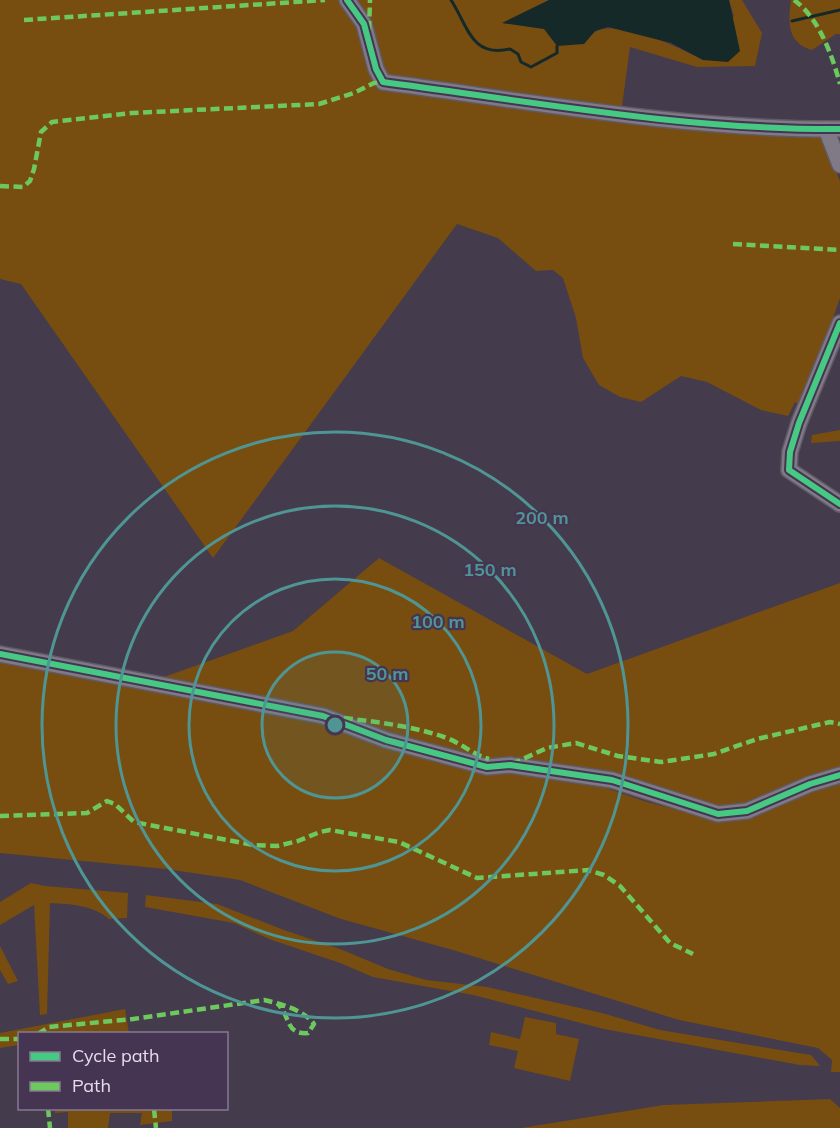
<svg xmlns="http://www.w3.org/2000/svg" width="840" height="1128" font-family="Mulish,sans-serif">
<rect width="100%" height="100%" fill="#443b4c"/>
<g fill="#784d10">
<path d="M0,0H549L503,23L545,29L584,44C588,40 592,33 597,31C620,19 681,48 703,60L734,16L729,0H742L762,33L755,66L697,67L630,47L622,106L488,90L822,136L840,181V298L802,407L795,402L788,416L761,410L707,382L681,376L641,402L620,397L599,385L583,358L576,318L563,278L553,270L536,271L498,238L457,224L213,558L21,284L0,279Z"/>
<path d="M791,0H840V34H836L812,50C787,43 788,22 791,0Z"/>
<polygon points="840,430 840,441 811,443 812,435"/>
<polygon points="379,558 587,674 840,583 840,771 747,806 719,809 483,761 161,678 293,631"/>
<polygon points="0,656 286,712 600,786 647,802 716,820 840,778 840,1072 831,1072 832,1060 818,1048 679,1020 453,950 341,919 240,880 166,869 0,853"/>
<path d="M31,883L45,886L128,893L127,918L109,919C93,905 70,904 50,903L47,1014L40,1015L34,905L0,925V902Z"/>
<polygon points="146,895 217,904 284,930 340,949 388,969 426,980 487,987 602,1013 660,1030 811,1055 820,1066 800,1065 604,1029 473,995 373,977 340,963 269,939 234,923 145,907"/>
<polygon points="0,946 18,981 8,984 0,970"/>
<polygon points="125,1009 129,1033 20,1034 19,1045 0,1048 0,1033"/>
<polygon points="525,1017 556,1023 556,1034 579,1039 570,1081 514,1068 518,1051 489,1045 491,1032 520,1039"/>
<polygon points="830,1099 840,1108 840,1128 521,1128 664,1105"/>
<polygon points="55,1109 172,1109 172,1121 140,1125 142,1113 110,1113 108,1128 68,1128 68,1112 55,1113"/>
</g>
<polygon fill="#162929" points="549,0 729,0 740,51 728,62 703,60 671,43 608,27 595,31 584,44 557,46 544,29 502,23"/>
<g fill="none" stroke-linecap="round" stroke-linejoin="round">
<g stroke="#162929" stroke-width="3">
<path d="M451,0C468,26 471,58 510,49L518,54L521,62L531,67L557,53V46"/>
<polyline points="792,21 840,10"/>
</g>
<defs>
<g id="minor">
<path d="M347,0L364,24L376,69L383,82C534,102 687,130 840,129"/>
<polyline points="826,129 840,165"/>
<polyline points="840,323 799,423 790,452 789,470 840,504"/>
<polyline points="0,654 323,716 386,740 487,767 510,765 612,780 718,814 747,811 810,784 840,775"/>
</g>
</defs>
<use href="#minor" stroke="#605966" stroke-width="18"/>
<use href="#minor" stroke="#807a87" stroke-width="15"/>
<g stroke="#6dc95d" stroke-width="4.5" stroke-dasharray="9 4.5" stroke-linecap="butt">
<path d="M794,0C819,18 832,55 840,84"/>
<polyline points="24,20 325,0"/>
<polyline points="369,30 370,0"/>
<polyline points="0,186 23,187 30,181 34,169 41,132 52,122 132,113 319,104 354,93 374,83 383,82"/>
<polyline points="733,244 840,250"/>
<path d="M344,718C377,722 412,726 444,737C460,742 473,755 489,759"/>
<polyline points="512,764 547,748 576,743 618,756 661,762 714,754 757,739 830,722 840,724"/>
<polyline points="0,816 87,813 107,801 115,804 134,822 253,845 277,846 298,841 320,832 330,830 399,842 477,878 588,870 604,875 620,886 670,943 693,954"/>
<path d="M38,1034L49,1027L133,1019L264,1000C281,1004 304,1010 314,1024L308,1033C285,1035 291,1016 277,1003"/>
<polyline points="0,1039 20,1039"/>
<polyline points="48,1108 50,1128"/>
<polyline points="154,1109 156,1128"/>
</g>
<defs>
<g id="cycleway">
<path d="M347,0L364,24L376,69L383,82C534,102 687,130 840,129"/>
<polyline points="840,323 799,423 790,452 789,470 840,504"/>
<polyline points="0,654 323,716 386,740 487,767 510,765 612,780 718,814 747,811 810,784 840,775"/>
</g>
</defs>
<use href="#cycleway" stroke="#453552" stroke-width="10"/>
<use href="#cycleway" stroke="#46c982" stroke-width="6"/>
</g>
<circle cx="335" cy="725" r="73" fill="#4f9594" fill-opacity=".12"/>
<g fill="none" stroke="#4f9594" stroke-width="3">
<circle cx="335" cy="725" r="73"/>
<circle cx="335" cy="725" r="146"/>
<circle cx="335" cy="725" r="219"/>
<circle cx="335" cy="725" r="293"/>
</g>
<circle cx="335" cy="725" r="9" fill="#4f9594" stroke="#453552" stroke-width="3"/>
<g font-size="18" text-anchor="middle" font-weight="bold" fill="#4f9594" stroke="#453552" stroke-width="4.5" stroke-linejoin="round" paint-order="stroke">
<text x="542" y="524">200 m</text>
<text x="490" y="576">150 m</text>
<text x="438" y="628">100 m</text>
<text x="387" y="680">50 m</text>
</g>
<rect x="18" y="1032" width="210" height="78" fill="#453552" stroke="#857890" stroke-width="1.5"/>
<rect x="30" y="1052" width="30" height="9" fill="#46c982" stroke="#857890" stroke-width="1.5"/>
<text x="72" y="1062" font-size="18" fill="#e5dced">Cycle path</text>
<rect x="30" y="1082" width="30" height="9" fill="#6dc95d" stroke="#857890" stroke-width="1.5"/>
<text x="72" y="1092" font-size="18" fill="#e5dced">Path</text>
</svg>
